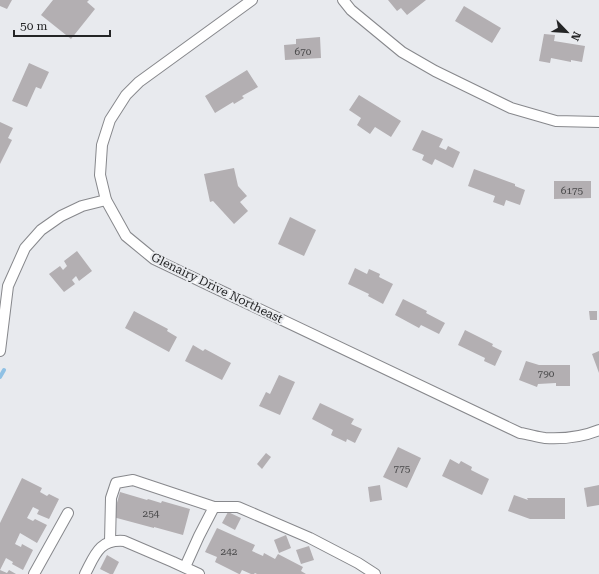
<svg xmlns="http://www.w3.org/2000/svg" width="599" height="574" font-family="'Roboto Serif',serif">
<rect width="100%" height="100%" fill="#e8eaee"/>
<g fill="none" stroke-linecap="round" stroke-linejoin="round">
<polyline stroke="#90c1e4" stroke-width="4" points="0,377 4,370"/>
</g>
<g fill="#b3afb2">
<polygon points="0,0 12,0 7,9 0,6"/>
<polygon points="53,0 89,0 87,2 95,9 71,39 41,15"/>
<polygon points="388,0 426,0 407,15 401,8 397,11"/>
<polygon points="464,6 501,28 492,43 455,21"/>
<polygon points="544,34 555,35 554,41 585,46 582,62 571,60 571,62 551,58 550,63 539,61"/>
<polygon points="320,37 321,58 285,60 284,45 296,44 296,39"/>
<polygon points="29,63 49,72 41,89 36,87 27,107 12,101"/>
<polygon points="247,70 258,87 242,96 244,98 234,104 233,102 215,113 205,96"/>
<polygon points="359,95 401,121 391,137 375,127 370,134 357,125 361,118 349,110"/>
<polygon points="0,122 13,128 8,138 12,140 0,164"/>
<polygon points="422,130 443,139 439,147 446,150 448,146 460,152 453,168 435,159 432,165 422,160 424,155 412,150"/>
<polygon points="234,168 238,186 247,196 240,202 248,211 234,224 213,201 210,202 204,174"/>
<polygon points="474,169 515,184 515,186 525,190 520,205 506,200 504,206 493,202 495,196 468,186"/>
<polygon points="554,181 591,181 591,198 554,199"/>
<polygon points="290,217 316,230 304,256 278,244"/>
<polygon points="77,251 92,271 79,281 76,276 72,280 75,284 64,292 49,274 60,266 63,270 67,266 64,261"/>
<polygon points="355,268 367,274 369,269 380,274 379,277 393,284 383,304 368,296 369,294 348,284"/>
<polygon points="403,299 427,311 426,313 445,323 439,334 421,325 419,328 395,315"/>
<polygon points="134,311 168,329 167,331 177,337 169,352 125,328"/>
<polygon points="589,311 597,311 597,320 590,320"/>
<polygon points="465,330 493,344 492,346 502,351 495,366 484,361 485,358 458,345"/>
<polygon points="193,345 203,351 205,349 231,363 222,380 185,361"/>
<polygon points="599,351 599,373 592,354"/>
<polygon points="526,361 539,365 570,365 570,386 556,386 556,383 538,384 537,387 519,380"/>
<polygon points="279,375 295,382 280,415 259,406 266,392 270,394"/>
<polygon points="320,403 354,419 351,424 362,429 355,443 347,439 346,442 331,435 333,430 312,419"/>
<polygon points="398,447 421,458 407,488 383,477"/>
<polygon points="266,453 271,457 262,469 257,464"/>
<polygon points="450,459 459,464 461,461 472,467 471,470 489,479 482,495 442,476"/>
<polygon points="22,478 42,488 40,492 47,496 49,494 59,499 49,519 37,514 39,510 33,507 27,518 33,521 35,519 47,525 37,543 20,533 15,544 21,547 22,544 33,550 23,570 12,564 13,562 6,558 0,570 7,573 9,570 16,574 0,574 0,523"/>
<polygon points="380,485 382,500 370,502 368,487"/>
<polygon points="599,485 599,505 587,507 584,488"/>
<polygon points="120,492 147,500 148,499 161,503 162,501 190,509 183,535 154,527 154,528 113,517"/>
<polygon points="514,495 528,500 527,498 565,498 565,519 530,519 508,511"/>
<polygon points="228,512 241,518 235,530 222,523"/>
<polygon points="217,528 255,545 252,551 263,556 264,553 275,559 278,554 303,567 301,571 306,574 257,574 255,573 254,574 251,574 242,570 240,574 239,574 215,562 217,557 205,552"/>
<polygon points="286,535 291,548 279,553 274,540"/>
<polygon points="309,546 314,560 301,564 296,550"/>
<polygon points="107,555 119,562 113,574 110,574 100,569"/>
</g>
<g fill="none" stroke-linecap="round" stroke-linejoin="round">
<defs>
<g id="minor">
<path d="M252,0L139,82L126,95L110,120L102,145L100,175L106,200L126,236L154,259L520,433C528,434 537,437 545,438C563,439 582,437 599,430"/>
<polyline points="343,0 351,10 402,52 435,71 511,108 556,121 599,122"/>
<polyline points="0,351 8,286 25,248 41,230 61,216 82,206 106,200"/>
<polyline points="214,507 238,507 310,538 358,563 375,574"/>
<polyline points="110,542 111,498 116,483 133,480 214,507 199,536 185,567"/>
<polyline points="34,574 68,513"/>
<path d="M85,574C95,555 99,539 124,541L173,562L199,574"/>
</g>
</defs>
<use href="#minor" stroke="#87888c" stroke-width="12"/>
<use href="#minor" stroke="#fff" stroke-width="10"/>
</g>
<g text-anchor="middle" stroke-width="4" stroke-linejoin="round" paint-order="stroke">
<g font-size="10" fill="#484849">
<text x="303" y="55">670</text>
<text x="572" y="194">6175</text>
<text x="546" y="377">790</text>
<text x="402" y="472">775</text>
<text x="151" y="517">254</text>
<text x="229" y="555">242</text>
</g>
<g font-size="12" fill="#242526" stroke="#e8eaee">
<text transform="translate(217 288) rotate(26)" y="4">Glenairy Drive Northeast</text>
</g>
</g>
<g transform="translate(567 32) rotate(115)" stroke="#e8eaee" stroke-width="3" paint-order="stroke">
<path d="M0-3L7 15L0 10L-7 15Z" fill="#242526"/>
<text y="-6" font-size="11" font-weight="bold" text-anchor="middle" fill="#242526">N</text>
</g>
<path d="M14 30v6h96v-6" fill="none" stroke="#242526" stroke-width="2"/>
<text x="20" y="30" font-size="12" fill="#242526" stroke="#e8eaee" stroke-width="3" paint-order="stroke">50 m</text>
</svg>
